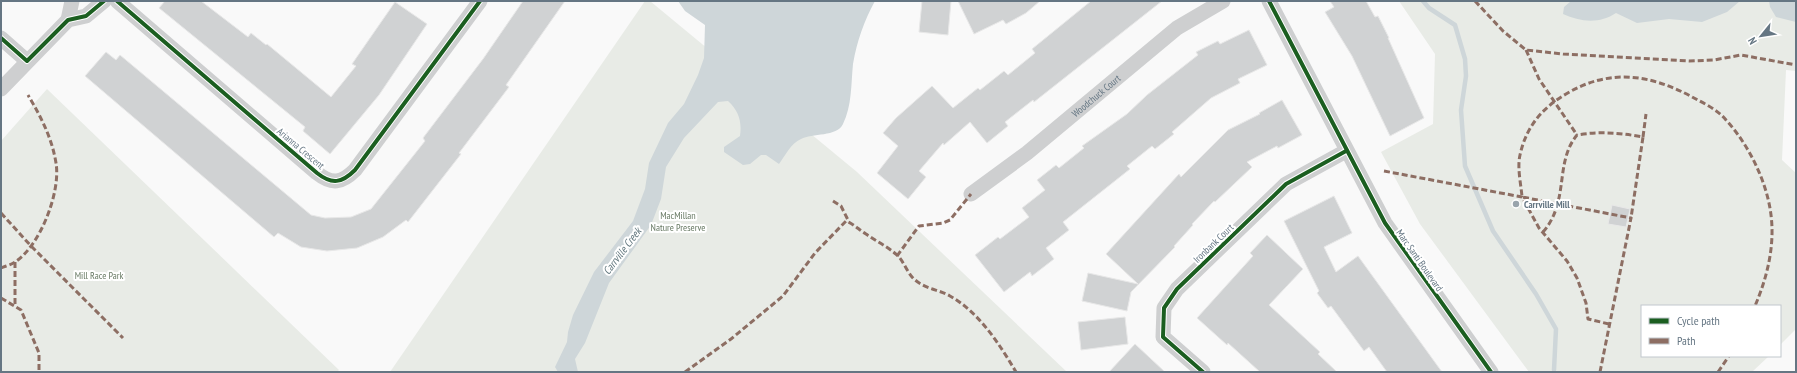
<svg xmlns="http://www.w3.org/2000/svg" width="1797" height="373" font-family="'PT Sans Narrow',sans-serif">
<rect width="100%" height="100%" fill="#f9f9f9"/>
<g fill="#e8ebe6">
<polygon points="645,1 650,1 857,172 1067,372 390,372"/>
<polygon points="1399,1 1796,1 1796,71 1786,70 1782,160 1796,173 1796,329 1780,345 1780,306 1642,306 1642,356 1769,356 1752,372 1529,372 1420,224 1381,152 1433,124 1435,54"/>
<polygon points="47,89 339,370 337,372 1,372 1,141"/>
</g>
<g fill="#ced6d9">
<path d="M678,1H875C864,21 857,41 853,64C851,84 852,106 843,124C837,137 812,133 801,139C791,143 785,156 779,164L766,155H761L750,164L743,165L724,152V147L740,136C742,122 739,111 728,101L718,102L684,138L666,167L661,199L651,225L609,283L585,343L575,359L578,372H558L555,367L567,342L568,332L573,315L594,272L633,221L645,189L649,163L668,123L684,104L698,75L704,58L705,25L685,11Z"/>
<path d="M1575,1H1740L1727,12L1702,22L1669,19L1637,23L1616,13C1600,24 1580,22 1563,14L1564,7L1570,2Z"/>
<polygon points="1769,1 1796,1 1796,22 1776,17 1770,7"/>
</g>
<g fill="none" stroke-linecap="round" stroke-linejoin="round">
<polyline stroke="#ced6d9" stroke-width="4.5" points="1423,1 1429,8 1455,25 1465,59 1466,76 1461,110 1465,166 1493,231 1536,294 1556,329 1554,370"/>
</g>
<g fill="#d0d2d3" stroke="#e8e8e8">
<polygon points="165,1 201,1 248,37 251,33 266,45 267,44 331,97 356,66 352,64 395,2 427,24 379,95 330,154 303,131 305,127 159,8"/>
<polygon points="523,1 565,1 506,85 509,87 459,153 461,154 408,222 406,220 383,237 357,248 327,251 301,247 278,233 274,237 85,76 106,52 116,60 120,55 311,215 325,218 351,217 371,209 425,141 423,138 483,59"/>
<polygon points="922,1 951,1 948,35 919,32"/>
<polygon points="958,1 1040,1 1026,13 1006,24 1003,20 974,34"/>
<polygon points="1091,1 1162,1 1034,102 1033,100 1005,122 1008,126 987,143 970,122 944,145 943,143 919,171 926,177 908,199 877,173 898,146 883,133 896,118 932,86 953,108 978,88 980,90 1004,71 1008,75 1035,53 1032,49"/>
<polygon points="1330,1 1366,1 1375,17 1378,16 1389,38 1388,38 1424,118 1390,136 1352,56 1325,12 1334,7"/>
<polygon points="1249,30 1267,65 1238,79 1240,83 1211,98 1172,132 1174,134 1155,149 1152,146 1127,166 1130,169 1063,222 1069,230 1046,248 1054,259 1032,276 1030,272 1004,292 975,255 998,237 1000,239 1029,217 1022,208 1045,190 1037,180 1056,165 1059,168 1084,148 1082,146 1127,114 1147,95 1198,55 1196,52 1218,41 1220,44"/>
<polygon points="1282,100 1302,135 1278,148 1277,146 1247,162 1252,167 1215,202 1214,201 1192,224 1193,225 1174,246 1175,247 1131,292 1127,311 1082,301 1088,273 1138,284 1106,254 1179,174 1181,177 1228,130 1260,114 1259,113"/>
<polygon points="1334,196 1352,233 1324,247 1336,272 1358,256 1442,372 1387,372 1369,347 1364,351 1331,306 1328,308 1317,293 1319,291 1284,221"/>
<polygon points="1612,205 1630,209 1626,227 1608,224"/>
<polygon points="1267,235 1303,269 1269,305 1320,352 1318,354 1337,372 1260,372 1228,343 1227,345 1197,318 1253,256 1250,253"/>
<polygon points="1125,317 1128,344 1081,350 1078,322"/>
<polygon points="1135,344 1165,372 1109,372"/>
</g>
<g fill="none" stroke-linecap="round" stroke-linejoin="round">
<g stroke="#cecfd0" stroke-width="15">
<path d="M117,1L317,173C332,185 342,183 355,170L480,1"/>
<polyline points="1269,1 1385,223 1491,372"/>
<polyline points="68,20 72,1"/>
<polyline points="1,38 27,61"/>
<polyline points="1,89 68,20 86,16 104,1"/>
<path id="s1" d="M971,194L1027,153L1177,28L1223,1"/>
<polyline points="1203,372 1163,337 1164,308 1177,289 1286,184 1346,151"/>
</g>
<g stroke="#8d6e63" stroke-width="3" stroke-dasharray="6 3" stroke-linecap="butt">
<polyline points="1475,1 1503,31 1526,50 1563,54 1689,61 1714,60 1741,55 1796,65"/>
<polyline points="1526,50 1539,79 1577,135"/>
<polyline points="1643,137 1646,114"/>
<polyline points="1384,171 1522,197 1539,228 1567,261 1577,278 1586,303 1588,319 1609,324"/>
<polyline points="833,201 841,206 849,222"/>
<polyline points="1,213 31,246 123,338"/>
<path d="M1543,232C1570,201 1554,163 1577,135C1600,131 1620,133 1643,137L1631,218"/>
<polyline points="897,256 919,226 943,223 950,220 971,194"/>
<polyline points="15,262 15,307"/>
<path d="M1,268C5,266 11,265 15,262C40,246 61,192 56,163C52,138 41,117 28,95"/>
<polyline points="1,298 21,310 39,353 39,372"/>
<path d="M685,372L731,339L783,296L815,253L846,221C854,224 859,230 866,234C877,242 889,247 899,257C904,263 907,271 912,277C923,289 938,289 950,296C979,312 1000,345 1016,372"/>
<path d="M1600,372L1631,218L1522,197C1521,184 1517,168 1520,155C1526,127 1542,108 1566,94C1609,68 1651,74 1694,98C1705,104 1718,110 1726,120C1749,145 1767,182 1771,215C1775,246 1767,278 1755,306"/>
<polyline points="1718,372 1729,356"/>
</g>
<defs>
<g id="cycleway">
<path d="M117,1L317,173C332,185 342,183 355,170L480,1"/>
<polyline points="1269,1 1385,223 1491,372"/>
<polyline points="1,38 27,61 68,20 86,16 104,1"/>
<polyline points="1203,372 1163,337 1164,308 1177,289 1286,184 1346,151"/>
</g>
</defs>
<use href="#cycleway" stroke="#fff" stroke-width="6"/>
<use href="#cycleway" stroke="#1b5e20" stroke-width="4"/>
</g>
<circle fill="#99a4ac" stroke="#fff" stroke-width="1.5" cx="1516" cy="204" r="4"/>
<g text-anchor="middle" stroke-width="4" stroke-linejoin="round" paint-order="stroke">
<g font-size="10" fill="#657683" stroke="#fff">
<text dy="4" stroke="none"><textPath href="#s1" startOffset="159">Woodchuck Court</textPath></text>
<text transform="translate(301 148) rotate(40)" y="4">Arianna Crescent</text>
<text transform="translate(1213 243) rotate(-44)" y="4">Ironbank Court</text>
<text transform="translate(1420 260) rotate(55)" y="4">Marc Santi Boulevard</text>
</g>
<g font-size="10" font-weight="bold" fill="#657683" stroke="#fff" text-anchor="start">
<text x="1524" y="208">Carrville Mill</text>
</g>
<g font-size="10" fill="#687a64" stroke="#fff">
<text x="678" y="219">MacMillan<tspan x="678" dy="12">Nature Preserve</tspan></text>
<text x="99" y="279">Mill Race Park</text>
</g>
<g font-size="11" font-style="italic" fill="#60757c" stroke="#fff">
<text transform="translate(622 251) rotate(-53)" y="4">Carrville Creek</text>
</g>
</g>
<rect width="1797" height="373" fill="none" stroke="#657683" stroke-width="4"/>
<rect x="1641" y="305" width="140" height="52" fill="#ffffff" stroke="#c1c8cd"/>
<rect x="1649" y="318" width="20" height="6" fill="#1b5e20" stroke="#c1c8cd"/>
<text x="1677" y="325" font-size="12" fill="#657683">Cycle path</text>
<rect x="1649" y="338" width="20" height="6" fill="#8d6e63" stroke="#c1c8cd"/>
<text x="1677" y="345" font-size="12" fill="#657683">Path</text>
<g transform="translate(1761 36) rotate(240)" stroke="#ffffff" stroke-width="3" paint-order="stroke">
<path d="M0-3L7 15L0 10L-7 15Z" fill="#657683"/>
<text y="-6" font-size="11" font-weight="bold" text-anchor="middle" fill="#657683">N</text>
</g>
</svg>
